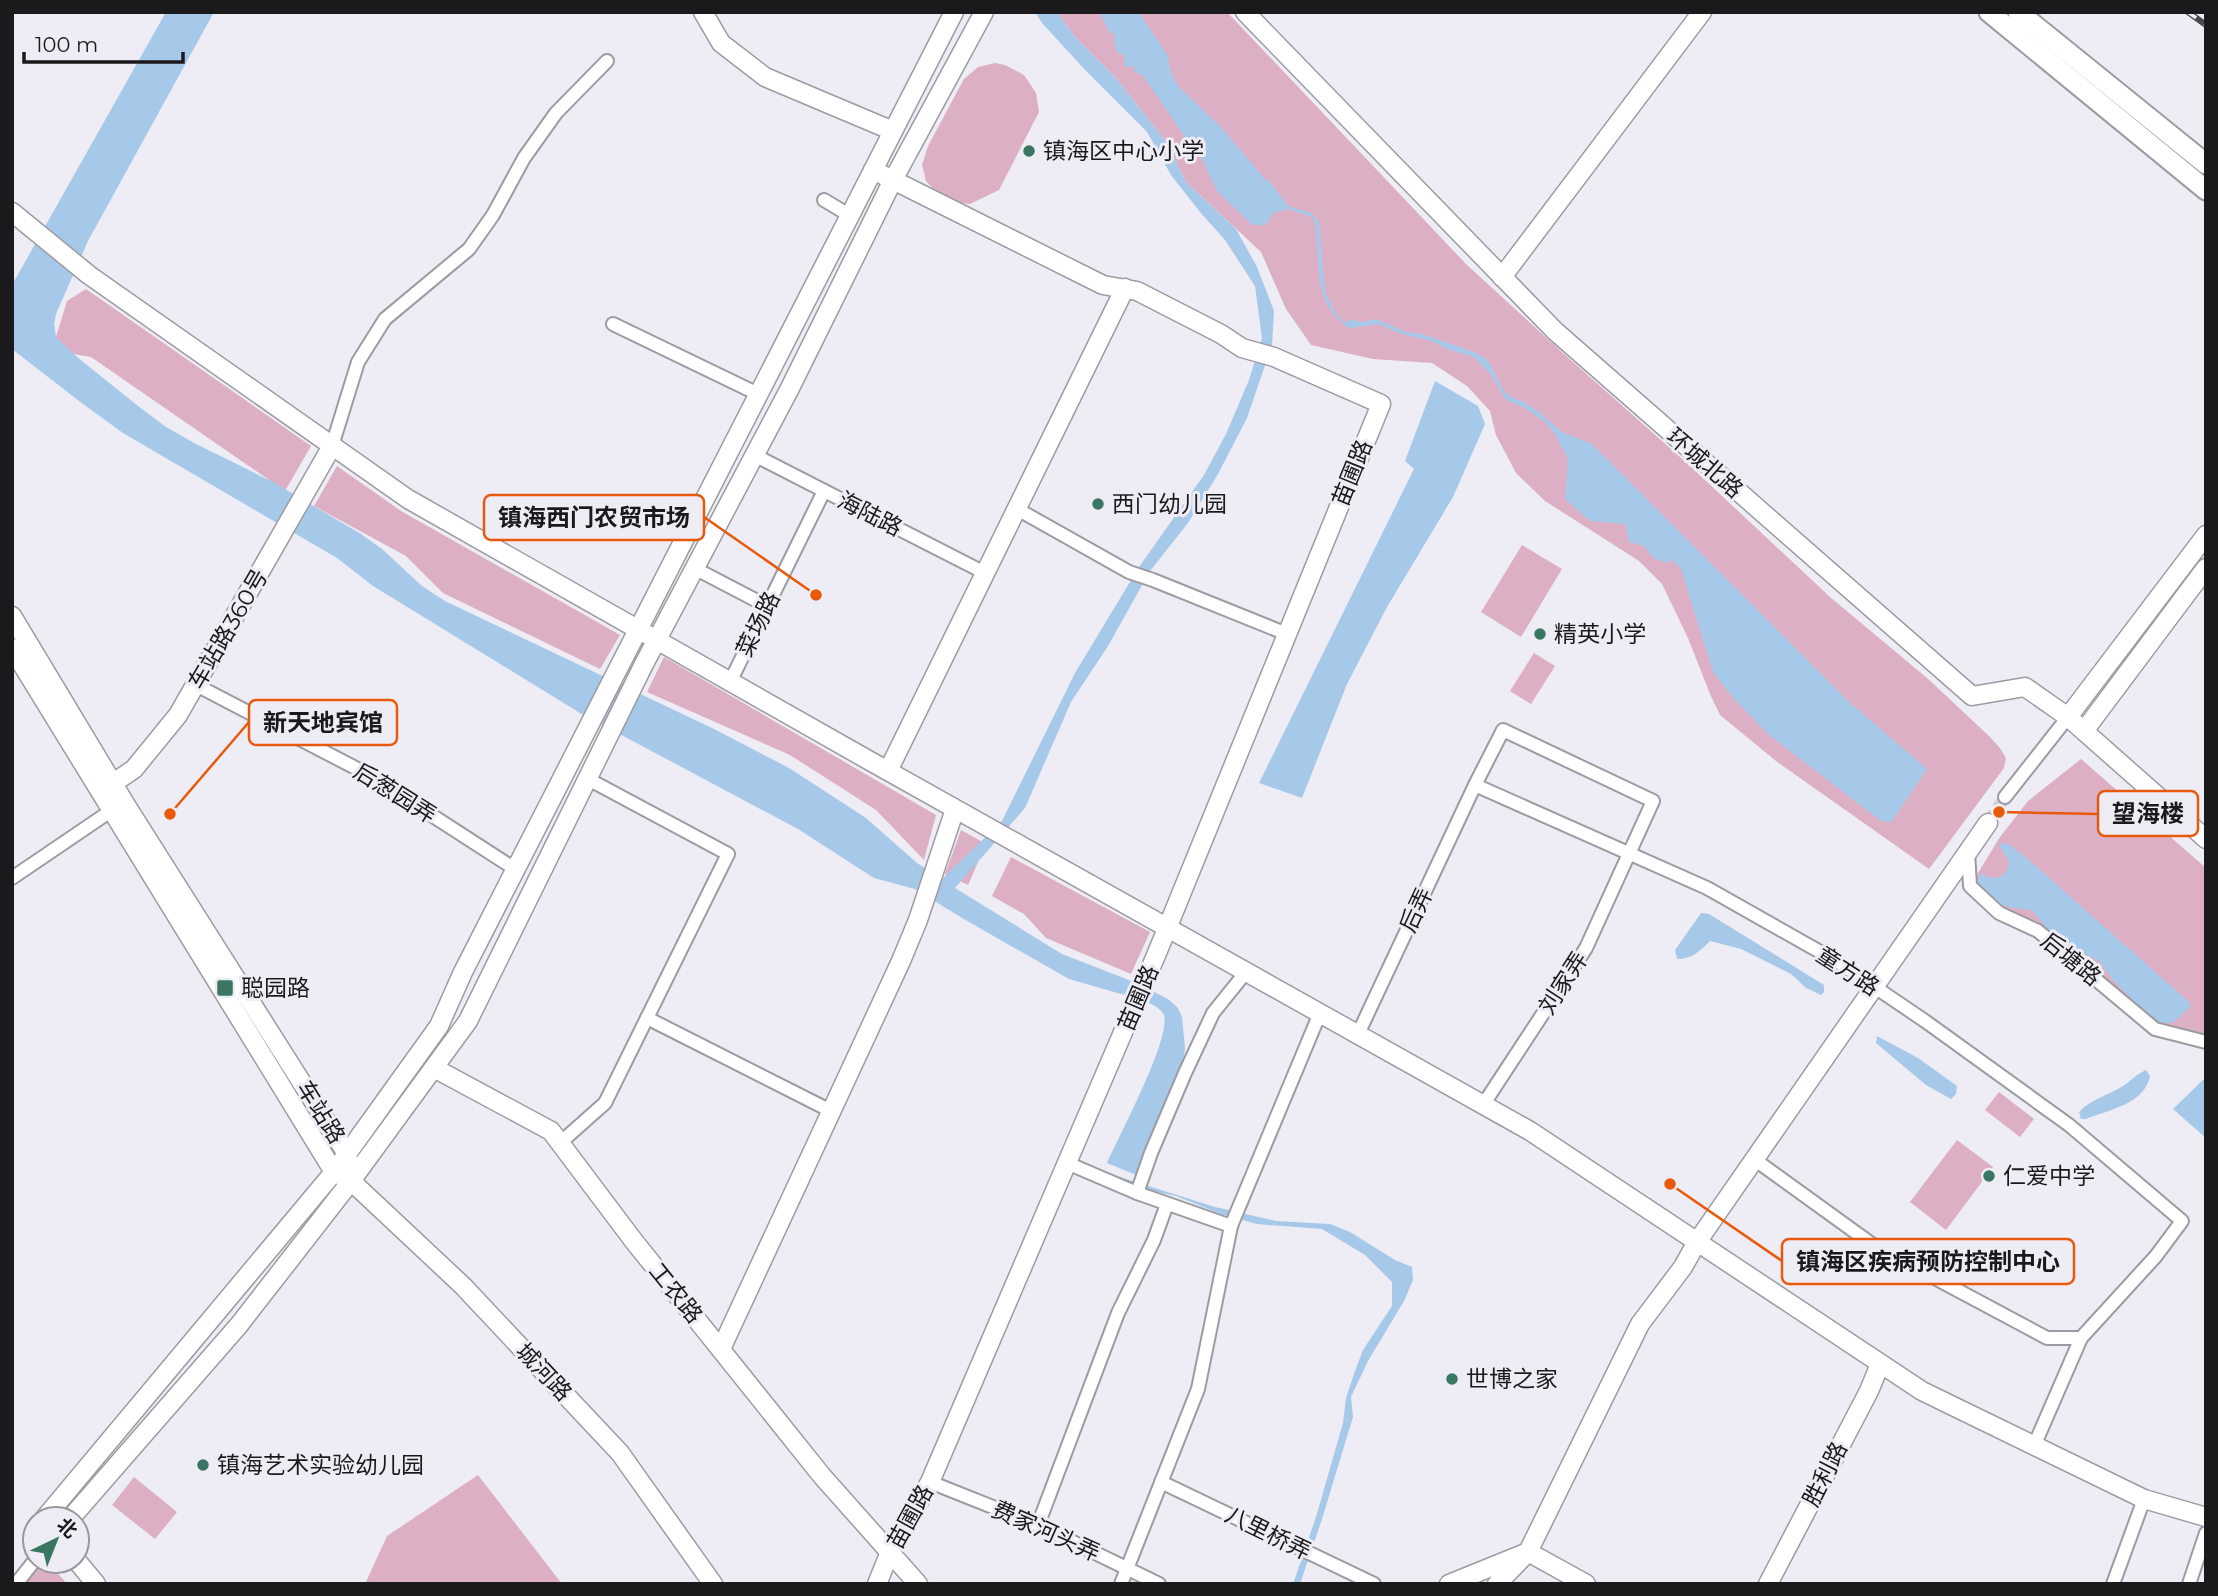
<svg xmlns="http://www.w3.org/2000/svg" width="2218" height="1596" font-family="Montserrat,'Noto Sans SC',sans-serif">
<rect width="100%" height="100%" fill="#eeecf4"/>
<g fill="#ddafc4">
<polygon points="1057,12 1227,12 1466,264 1564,354 1689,465 1830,597 1927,678 1989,736 2000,748 2006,758 2004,768 1929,869 1776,761 1720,715 1710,694 1688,638 1662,584 1639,561 1545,501 1516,473 1496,435 1490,411 1467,386 1432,363 1373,359 1311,345 1286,309 1261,252 1186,182 1167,143 1115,77 1074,36"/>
<polygon points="995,63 1005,65 1024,75 1036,93 1039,112 999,190 970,204 954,202 937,193 926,181 922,165 928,146 964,79 978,67"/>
<polygon points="86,289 311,446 285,491 91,357 67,353 55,340 67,301"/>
<polygon points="337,466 401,511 620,635 600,669 443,593 406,556 314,506"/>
<polygon points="1522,545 1562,569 1521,637 1481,612"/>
<polygon points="1534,653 1555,666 1531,704 1510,691"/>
<polygon points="664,657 936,815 924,860 876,810 790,755 647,692"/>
<polygon points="2081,759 2206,868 2206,1042 2155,1029 2038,931 1970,886 2000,837 2028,801"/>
<polygon points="961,830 986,844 968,885 945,874"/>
<polygon points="1011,857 1150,932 1131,974 1046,938 1024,914 992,896"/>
<polygon points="1999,1092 2034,1119 2020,1137 1985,1110"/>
<polygon points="1957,1140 1993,1167 1946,1230 1910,1202"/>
<polygon points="478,1475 562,1584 365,1584 387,1536"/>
<polygon points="134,1477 177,1512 155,1539 112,1505"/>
<polygon points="35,1561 47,1561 67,1584 16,1584"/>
</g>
<g fill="#a6c9ea">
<path d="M166,12H214L88,241L56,314L54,324L56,337L77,357L138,406L166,427L196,444L275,483L361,534L382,549L422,586L445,601L714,729L789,768L866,818L917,863L942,879L1002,821L1075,673L1139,567L1204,475L1226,434L1249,380L1262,338L1255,286L1225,240L1200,212L1171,175L1147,132L1086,71L1042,23L1035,12H1057L1074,36L1115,77L1167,143L1186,182L1236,229L1257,267L1274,311L1272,345L1247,418L1218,474L1188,523L1150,571L1108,646L1071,702L1025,808L955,888L1062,954L1134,982L1168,999L1178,1008L1182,1017L1185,1048L1181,1080L1141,1177L1107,1163C1119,1136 1171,1039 1164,1015C1160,1005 1131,994 1121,994L1069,979L962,918L915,889L874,878L798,829L580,713L373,586L337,558L123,433L79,401L12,349V285Z"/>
<path d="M1099,12H1138L1167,54L1171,73L1179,87L1221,127L1266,180L1270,182L1288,206L1311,213L1319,222L1325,292L1334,310L1343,322L1354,320L1362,322L1376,319L1406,332L1422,334L1474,352L1486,359L1491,366L1503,390L1510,397L1524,402L1540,413L1562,432L1592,444L1849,702L1927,769L1891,822L1881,821L1769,735L1735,700L1713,672L1681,569L1672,560L1667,563L1653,558L1644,546L1629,542L1625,524L1590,521L1565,499L1568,459L1555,434L1545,422L1525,408L1506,400L1492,376L1474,357L1447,349L1432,341L1402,334L1378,324L1349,328C1318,307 1319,279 1317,244C1316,234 1317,227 1312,217L1288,209L1273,213L1266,225H1252L1217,191L1201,157L1187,140L1143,76L1134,71V66L1124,67V55L1117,52L1114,40L1115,33H1110Z"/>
<polygon points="1435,381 1478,406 1485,424 1453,497 1387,607 1347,684 1302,798 1259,783 1414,469 1405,461"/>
<path d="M2003,843L2010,845L2022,854L2189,1002L2190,1007L2174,1022L2157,1025L2112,979L2100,962L2066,943L2047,929L2032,910C2013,909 1966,902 1981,873C1994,883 2008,878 2009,861L1999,846Z"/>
<path d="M1701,913L1709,914L1824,985V992L1821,995L1806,988L1791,974L1741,949L1710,941C1700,951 1692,959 1677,959L1675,950Z"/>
<polygon points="1877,1036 1918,1058 1957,1086 1956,1094 1951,1099 1926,1085 1876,1043"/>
<path d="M2146,1070L2150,1076C2145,1104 2108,1110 2086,1119H2081L2079,1112C2091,1099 2109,1095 2123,1086C2131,1081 2136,1074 2146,1070Z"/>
<polygon points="2206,1077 2206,1138 2173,1109"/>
<polygon points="1101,1171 1215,1207 1276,1221 1330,1224 1350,1232 1395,1260 1412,1267 1413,1280 1404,1301 1368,1361 1351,1397 1353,1417 1322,1519 1300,1584 1293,1584 1316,1517 1343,1423 1346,1398 1355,1371 1363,1350 1392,1306 1392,1282 1365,1255 1322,1229 1257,1224 1221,1214 1176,1196 1091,1178"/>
</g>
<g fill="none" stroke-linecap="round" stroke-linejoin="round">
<polyline stroke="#ceccd4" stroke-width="12" stroke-dasharray="12 6" stroke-linecap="butt" points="1988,823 2005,797"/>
<defs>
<g id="street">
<polyline points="824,200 849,215"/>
<polyline points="613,324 758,394"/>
<polyline points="332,446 358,362 385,319 469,249 493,215 524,158 556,113 607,61"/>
<polyline points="754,455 985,573"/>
<polyline points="1017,509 1129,572 1153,580 1287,634"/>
<polyline points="694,568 767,606"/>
<polyline points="730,682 824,491"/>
<polyline points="196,685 371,776 515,869"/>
<polyline points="1475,785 1707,888 1838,962 1925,1021 2069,1125 2182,1221 2156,1256 2081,1338 2034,1446"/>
<polyline points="2005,797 2068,717"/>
<polyline points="1968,852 1970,886 1999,913 2038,931 2155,1029 2206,1042"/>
<polyline points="12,878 118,806"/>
<polyline points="647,1018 831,1111"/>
<polyline points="1358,1034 1475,785 1503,730 1653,801 1586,948 1483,1105"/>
<polyline points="560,1143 605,1103 728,854 588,779"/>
<polyline points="1754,1159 1873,1245 2047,1338 2081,1338"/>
<polyline points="1067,1163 1137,1193 1231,1226"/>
<polyline points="1137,1193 1151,1153 1185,1073 1213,1013 1246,972"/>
<polyline points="930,1482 1038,1525 1159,1584"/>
<polyline points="1161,1482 1374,1584"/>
<polyline points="1038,1525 1118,1313 1154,1240 1167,1204"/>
<polyline points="16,1584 35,1560"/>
<polyline points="1121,1584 1198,1389 1231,1226 1320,1013"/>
<polyline points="2113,1584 2144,1499"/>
<polyline points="2189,1584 2206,1533"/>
</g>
<g id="secondary">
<polyline points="703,12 721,43 765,77 893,131"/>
<polyline points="1245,12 1555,331 1972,696 2025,687 2068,717 2206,839"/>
<polyline points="873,170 1103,285 1137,291 1221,334 1242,348 1274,357 1381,404 1157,953 930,1482 890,1552 877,1584"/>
<polyline points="12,212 89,275 408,499 870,761 1530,1131 1922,1391 2144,1499 2206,1517"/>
<polyline points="1502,277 1702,12"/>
<polyline points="12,616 124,802 347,1154 349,1164"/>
<polyline points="12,648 334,1172 351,1181 463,1286 620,1453 713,1584"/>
<polyline points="2068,717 2206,535"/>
<polyline points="2084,731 2206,568"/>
<polyline points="888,771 1125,288"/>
<polyline points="106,788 134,769 178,715 332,446"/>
<polyline points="434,1068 551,1131 633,1240 822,1476 918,1584"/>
<polyline points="721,1349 901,961 918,920 955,809"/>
<polyline points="44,1519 334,1172 439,1026 463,972 954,12"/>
<polyline points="70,1519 239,1325 351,1181 468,1021 644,664 789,390 893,180 984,12"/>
<polyline points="77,1561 96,1584"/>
<polyline points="1449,1584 1528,1552 1640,1324 1683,1267 1697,1242 1988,823"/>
<polyline points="1497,1584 1528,1552 1586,1584"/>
<polyline points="1768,1584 1869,1391 1880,1364"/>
</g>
<g id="primary">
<polyline points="1989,12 2206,190"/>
<polyline points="2018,12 2206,164"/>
</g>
</defs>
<use href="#street" stroke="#9d9ba2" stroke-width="16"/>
<use href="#secondary" stroke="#9d9ba2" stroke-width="21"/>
<use href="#primary" stroke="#9d9ba2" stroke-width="23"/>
<use href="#street" stroke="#fff" stroke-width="12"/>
<use href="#secondary" stroke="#fff" stroke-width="18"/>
<use href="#primary" stroke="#fff" stroke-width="19"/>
<defs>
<polyline id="rail" points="2188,12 2206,25"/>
</defs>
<use href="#rail" stroke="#49484c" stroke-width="6"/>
<use href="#rail" stroke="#eeecf4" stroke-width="3.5" stroke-dasharray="10" stroke-linecap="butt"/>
</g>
<g fill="#397763" stroke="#eeecf4" stroke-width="2.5">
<circle cx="1029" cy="151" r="7"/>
<circle cx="1098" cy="504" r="7"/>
<circle cx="1540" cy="634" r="7"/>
<rect x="216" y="979" width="18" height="18" rx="3.5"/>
<circle cx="1989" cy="1176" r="7"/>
<circle cx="1452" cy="1379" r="7"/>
<circle cx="203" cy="1465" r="7"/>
</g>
<g text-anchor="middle" stroke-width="6" stroke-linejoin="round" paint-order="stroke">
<g font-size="23" fill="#1a1a1c" stroke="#eeecf4" text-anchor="start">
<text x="1043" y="159">镇海区中心小学</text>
<text x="1112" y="512">西门幼儿园</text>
<text x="1554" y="642">精英小学</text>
<text x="241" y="996">聪园路</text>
<text x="2003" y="1184">仁爱中学</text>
<text x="1466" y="1387">世博之家</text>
<text x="217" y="1473">镇海艺术实验幼儿园</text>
</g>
<g font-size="23" fill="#1a1a1c" stroke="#eeecf4">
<text transform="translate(1705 463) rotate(41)" y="8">环城北路</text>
<text transform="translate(1352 473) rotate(-68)" y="8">苗圃路</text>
<text transform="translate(870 514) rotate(27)" y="8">海陆路</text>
<text transform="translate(758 624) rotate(-64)" y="8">菜场路</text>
<text transform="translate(228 629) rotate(-60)" y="8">车站路360号</text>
<text transform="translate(395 793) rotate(32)" y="8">后葱园弄</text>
<text transform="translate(1416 910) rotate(-65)" y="8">后弄</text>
<text transform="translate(2071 959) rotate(39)" y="8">后塘路</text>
<text transform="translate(1848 971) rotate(33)" y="8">童方路</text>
<text transform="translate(1563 983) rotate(-57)" y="8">刘家弄</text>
<text transform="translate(1138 998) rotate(-67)" y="8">苗圃路</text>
<text transform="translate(321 1112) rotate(58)" y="8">车站路</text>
<text transform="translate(676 1293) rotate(51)" y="8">工农路</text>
<text transform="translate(544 1372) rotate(47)" y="8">城河路</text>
<text transform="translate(1825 1474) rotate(-63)" y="8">胜利路</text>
<text transform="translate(910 1517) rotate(-61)" y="8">苗圃路</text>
<text transform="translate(1046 1531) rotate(24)" y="8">费家河头弄</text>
<text transform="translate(1268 1533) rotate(26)" y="8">八里桥弄</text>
</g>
</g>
<path fill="none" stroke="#e8590c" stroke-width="2.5" d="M816 595L704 517M170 814L249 722M1999 812L2098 814M1670 1184L1782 1261"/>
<g fill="#e8590c" stroke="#eeecf4" stroke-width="2.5">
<circle cx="816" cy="595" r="7"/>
<circle cx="170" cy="814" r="7"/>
<circle cx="1999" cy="812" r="7"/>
<circle cx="1670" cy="1184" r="7"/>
</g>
<g fill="#eeecf4" stroke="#e8590c" stroke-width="2.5">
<rect x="484" y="495" width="220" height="45" rx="7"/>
<rect x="249" y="700" width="148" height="45" rx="7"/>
<rect x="2098" y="791" width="100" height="45" rx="7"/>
<rect x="1782" y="1239" width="292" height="45" rx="7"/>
</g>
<g font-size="24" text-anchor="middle" font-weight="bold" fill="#1a1a1c">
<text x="594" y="526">镇海西门农贸市场</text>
<text x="323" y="731">新天地宾馆</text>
<text x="2148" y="822">望海楼</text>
<text x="1928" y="1270">镇海区疾病预防控制中心</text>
</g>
<rect width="2218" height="1596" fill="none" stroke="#1a1a1c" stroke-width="28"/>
<g transform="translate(56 1540) rotate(43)"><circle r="33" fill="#eeecf4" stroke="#99989e" stroke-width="2"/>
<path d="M0-5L12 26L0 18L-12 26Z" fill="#397763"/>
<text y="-10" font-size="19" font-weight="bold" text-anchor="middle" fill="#1a1a1c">北</text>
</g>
<path d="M24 52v10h159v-10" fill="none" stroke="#1a1a1c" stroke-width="3.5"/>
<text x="35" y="52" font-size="21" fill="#1a1a1c" stroke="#eeecf4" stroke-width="5" paint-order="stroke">100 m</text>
</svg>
